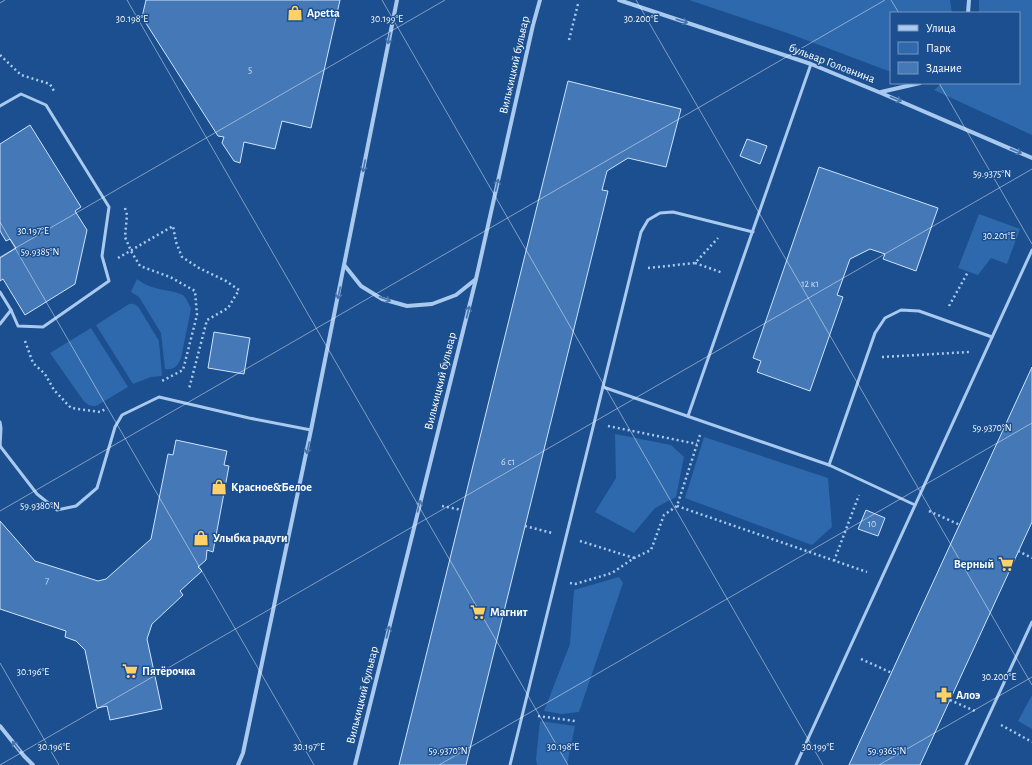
<svg xmlns="http://www.w3.org/2000/svg" width="1032" height="765" font-family="'Alegreya Sans',sans-serif">
<rect width="100%" height="100%" fill="#1b4f8f"/>
<g fill="#2e69ad">
<polygon points="689,0 950,0 952,13 891,13 891,72 790,34"/>
<polygon points="979,0 1032,0 1032,135 934,90 942,83 1019,83 1019,13 979,13"/>
<polygon points="979,214 1020,229 1007,264 991,258 978,275 958,268"/>
<path d="M137,279C147,287 158,289 170,291C174,292 179,293 183,295C187,299 189,304 191,309L181,358C177,367 174,370 165,369L161,333L139,297L131,292Z"/>
<path d="M129,304C133,303 136,304 139,308L159,341L162,376L151,377L133,384L96,325Z"/>
<path d="M91,328L128,387L96,406C90,406 87,405 83,400L50,353Z"/>
<polygon points="615,434 671,445 684,457 676,497 655,508 634,533 595,512 616,478"/>
<polygon points="704,437 828,478 832,527 812,545 685,498"/>
<polygon points="619,577 623,583 579,712 562,714 544,711 570,644 574,590"/>
<polygon points="1032,695 1032,729 1018,721"/>
<polygon points="540,721 575,726 567,765 537,765 536,759"/>
</g>
<g fill="#4478b7" stroke="#cfe3fa">
<polygon points="146,0 340,0 311,128 282,121 275,149 244,142 240,163 234,161 222,143 224,137 218,136 142,17"/>
<polygon points="568,81 681,109 666,167 628,158 607,171 602,190 608,191 466,765 399,765"/>
<polygon points="30,125 81,207 75,211 87,230 75,284 25,315 3,279 0,281 0,258 16,248 10,239 6,241 0,231 0,144"/>
<polygon points="747,139 767,146 760,164 740,156"/>
<polygon points="819,167 938,208 916,271 883,259 885,254 870,249 850,259 837,295 843,297 810,391 757,372 761,361 753,358"/>
<polygon points="214,332 250,338 244,374 208,368"/>
<polygon points="1032,367 1032,522 950,700 920,765 849,765"/>
<polygon points="176,440 227,451 224,465 229,466 213,552 207,550 206,560 198,567 202,571 180,591 183,595 152,624 147,639 162,709 110,720 107,706 97,708 85,650 76,641 65,637 66,631 0,609 0,521 35,561 98,581 106,579 151,539 168,454 173,455"/>
<polygon points="866,510 885,518 878,536 858,529"/>
</g>
<g fill="none" stroke-linecap="round" stroke-linejoin="round">
<g stroke="#a9c9ee" stroke-width="2.5" stroke-dasharray="2 3" stroke-linecap="butt">
<polyline points="569,40 578,4"/>
<polyline points="0,55 21,75 50,84 54,91"/>
<polyline points="125,208 127,215 125,237 131,251 140,266 170,277 195,291 197,315 183,370 160,382"/>
<polyline points="118,258 173,226 176,242 182,257 199,268 226,281 239,290 228,308 207,320 189,389"/>
<polyline points="695,263 723,273"/>
<polyline points="648,268 695,263 718,238"/>
<polyline points="949,306 968,272"/>
<polyline points="25,341 33,363 45,374 54,390 71,408 100,412 107,408"/>
<polyline points="882,357 969,352"/>
<polyline points="608,426 697,444"/>
<polyline points="442,506 462,510"/>
<polyline points="677,506 867,572"/>
<polyline points="929,511 960,525"/>
<polyline points="525,526 552,533"/>
<polyline points="580,541 634,558"/>
<polyline points="1018,551 1032,558"/>
<polyline points="834,561 859,495"/>
<polyline points="570,583 575,584 612,573 634,558 651,550 664,515 677,506 700,435"/>
<polyline points="861,659 892,673"/>
<polyline points="950,700 975,711"/>
<polyline points="538,716 575,721"/>
<polyline points="1001,725 1032,742"/>
</g>
<g stroke="#a9c9ee" stroke-width="3">
<polyline points="0,106 21,94 46,105 109,207 102,256 109,281 43,327 18,326 11,310"/>
<polyline points="0,292 11,310 0,324"/>
<polyline points="603,387 829,465 915,505"/>
<polyline points="688,416 811,64"/>
<polyline points="0,422 1,428 0,447"/>
<polyline points="0,446 37,494 57,510 76,506 97,488 115,427 122,415 159,397 249,418 311,430"/>
<polyline points="829,465 875,333 885,318 901,310 919,311 992,337"/>
<polyline points="510,765 641,232 648,220 660,213 673,212 753,232"/>
<polyline points="796,765 1032,250"/>
<polyline points="966,765 1032,622"/>
</g>
<g stroke="#a9c9ee" stroke-width="4">
<polyline points="619,0 811,64 881,93 1032,158"/>
<polyline points="968,13 969,0"/>
<polyline points="881,92 920,83"/>
<polyline points="345,266 361,286 382,299 407,306 432,304 456,295 476,279"/>
<polyline points="0,726 24,756 33,765"/>
<polyline points="238,765 243,753 311,430 397,0"/>
<polyline points="355,765 476,279 533,25 540,0"/>
</g>
</g>
<defs><path id="oneway-shaft" d="M-6 0H5M1.5-3L5.5 0L1.5 3" fill="none" stroke-width="1.6" stroke-linecap="round" stroke-linejoin="round"/></defs>
<g stroke="#4674ac">
<use href="#oneway-shaft" transform="translate(682 21) rotate(18)"/>
<use href="#oneway-shaft" transform="translate(389 38) rotate(101)"/>
<use href="#oneway-shaft" transform="translate(896 99) rotate(23)"/>
<use href="#oneway-shaft" transform="translate(1016 151) rotate(23)"/>
<use href="#oneway-shaft" transform="translate(364 166) rotate(101)"/>
<use href="#oneway-shaft" transform="translate(497 185) rotate(-77)"/>
<use href="#oneway-shaft" transform="translate(339 293) rotate(102)"/>
<use href="#oneway-shaft" transform="translate(385 299) rotate(21)"/>
<use href="#oneway-shaft" transform="translate(468 312) rotate(-76)"/>
<use href="#oneway-shaft" transform="translate(308 448) rotate(102)"/>
<use href="#oneway-shaft" transform="translate(419 506) rotate(-76)"/>
<use href="#oneway-shaft" transform="translate(388 632) rotate(-76)"/>
<use href="#oneway-shaft" transform="translate(16 746) rotate(-128)"/>
</g>
<path fill="none" stroke="#fff" stroke-width="1" stroke-opacity="0.45" d="M127,0L568,765M382,0L823,765M636,0L1032,685M891,0L899,13M0,3L5,0M939,83L1032,244M0,222L314,765M0,257L445,0M0,511L885,0M0,663L59,765M0,765L1032,169M439,765L1032,423M879,765L1032,677"/>
<defs>
<symbol id="shop-bare" viewBox="-9 -9 18 18"><path d="M-5-2.5h2.3a2.7 3.5 0 0 1 5.4 0H5L5.5 6h-11ZM-1.5-2.5h3a1.5 2.3 0 0 0-3 0Z" fill="#ffd166" stroke="#1b4f8f" stroke-width="2.5" paint-order="stroke"/></symbol>
<symbol id="supermarket-bare" viewBox="-9 -9 18 18"><path d="M-6-5.5h2.5l.6 2H6L4.5 2H-2.5L-4.4-4H-6ZM-1.5 3.2a1.3 1.3 0 1 0 .1 0ZM3 3.2a1.3 1.3 0 1 0 .1 0Z" fill="#ffd166" stroke="#1b4f8f" stroke-width="2.5" paint-order="stroke"/></symbol>
<symbol id="pharmacy-bare" viewBox="-9 -9 18 18"><path d="M-2-6h4v4h4v4h-4v4h-4v-4h-4v-4h4Z" fill="#ffd166" stroke="#1b4f8f" stroke-width="2.5" paint-order="stroke"/></symbol>
</defs>
<g fill-rule="evenodd">
<use href="#shop-bare" x="284" y="2" width="22" height="22"/>
<use href="#shop-bare" x="208" y="476" width="22" height="22"/>
<use href="#shop-bare" x="190" y="527" width="22" height="22"/>
<use href="#supermarket-bare" x="995" y="553" width="22" height="22"/>
<use href="#supermarket-bare" x="467" y="601" width="22" height="22"/>
<use href="#supermarket-bare" x="119" y="660" width="22" height="22"/>
<use href="#pharmacy-bare" x="933" y="684" width="22" height="22"/>
</g>
<g text-anchor="middle" stroke-width="3" stroke-linejoin="round" paint-order="stroke">
<g font-size="10" fill="#d0dded">
<text x="250" y="73">5</text>
<text x="810" y="287">12 к1</text>
<text x="508" y="465">6 с1</text>
<text x="872" y="527">10</text>
<text x="47" y="584">7</text>
</g>
<g font-size="12" font-weight="bold" fill="#fff" stroke="#1b4f8f" text-anchor="start">
<text x="307" y="17">Apetta</text>
<text x="231" y="491">Красное&amp;Белое</text>
<text x="213" y="542">Улыбка радуги</text>
<text x="994" y="568" text-anchor="end">Верный</text>
<text x="490" y="616">Магнит</text>
<text x="142" y="675">Пятёрочка</text>
<text x="956" y="699">Алоэ</text>
</g>
<g font-size="12" fill="#fff" stroke="#1b4f8f">
<text transform="translate(832 63) rotate(21)" y="4">бульвар Головнина</text>
<text transform="translate(514 65) rotate(-77)" y="4">Вилькицкий бульвар</text>
<text transform="translate(440 381) rotate(-76)" y="4">Вилькицкий бульвар</text>
<text transform="translate(362 695) rotate(-76)" y="4">Вилькицкий бульвар</text>
</g>
</g>
<g font-size="10" text-anchor="middle" fill="#fff" stroke="#1b4f8f" stroke-width="3" stroke-linejoin="round" paint-order="stroke">
<text x="132" y="22">30.198°E</text>
<text x="387" y="22">30.199°E</text>
<text x="641" y="22">30.200°E</text>
<text x="992" y="177">59.9375°N</text>
<text x="33" y="234">30.197°E</text>
<text x="999" y="239">30.201°E</text>
<text x="40" y="255">59.9385°N</text>
<text x="992" y="431">59.9370°N</text>
<text x="40" y="509">59.9380°N</text>
<text x="33" y="675">30.196°E</text>
<text x="999" y="680">30.200°E</text>
<text x="54" y="750">30.196°E</text>
<text x="309" y="750">30.197°E</text>
<text x="563" y="750">30.198°E</text>
<text x="818" y="750">30.199°E</text>
<text x="448" y="754">59.9370°N</text>
<text x="887" y="754">59.9365°N</text>
</g>
<rect x="890" y="12" width="130" height="72" fill="#1b4f8f" stroke="#7695bc"/>
<rect x="898" y="25" width="20" height="6" fill="#a9c9ee" stroke="#7695bc"/>
<text x="926" y="32" font-size="12" fill="#ffffff">Улица</text>
<rect x="898" y="42" width="20" height="12" fill="#2e69ad" stroke="#7695bc"/>
<text x="926" y="52" font-size="12" fill="#ffffff">Парк</text>
<rect x="898" y="62" width="20" height="12" fill="#4478b7" stroke="#7695bc"/>
<text x="926" y="72" font-size="12" fill="#ffffff">Здание</text>
</svg>
